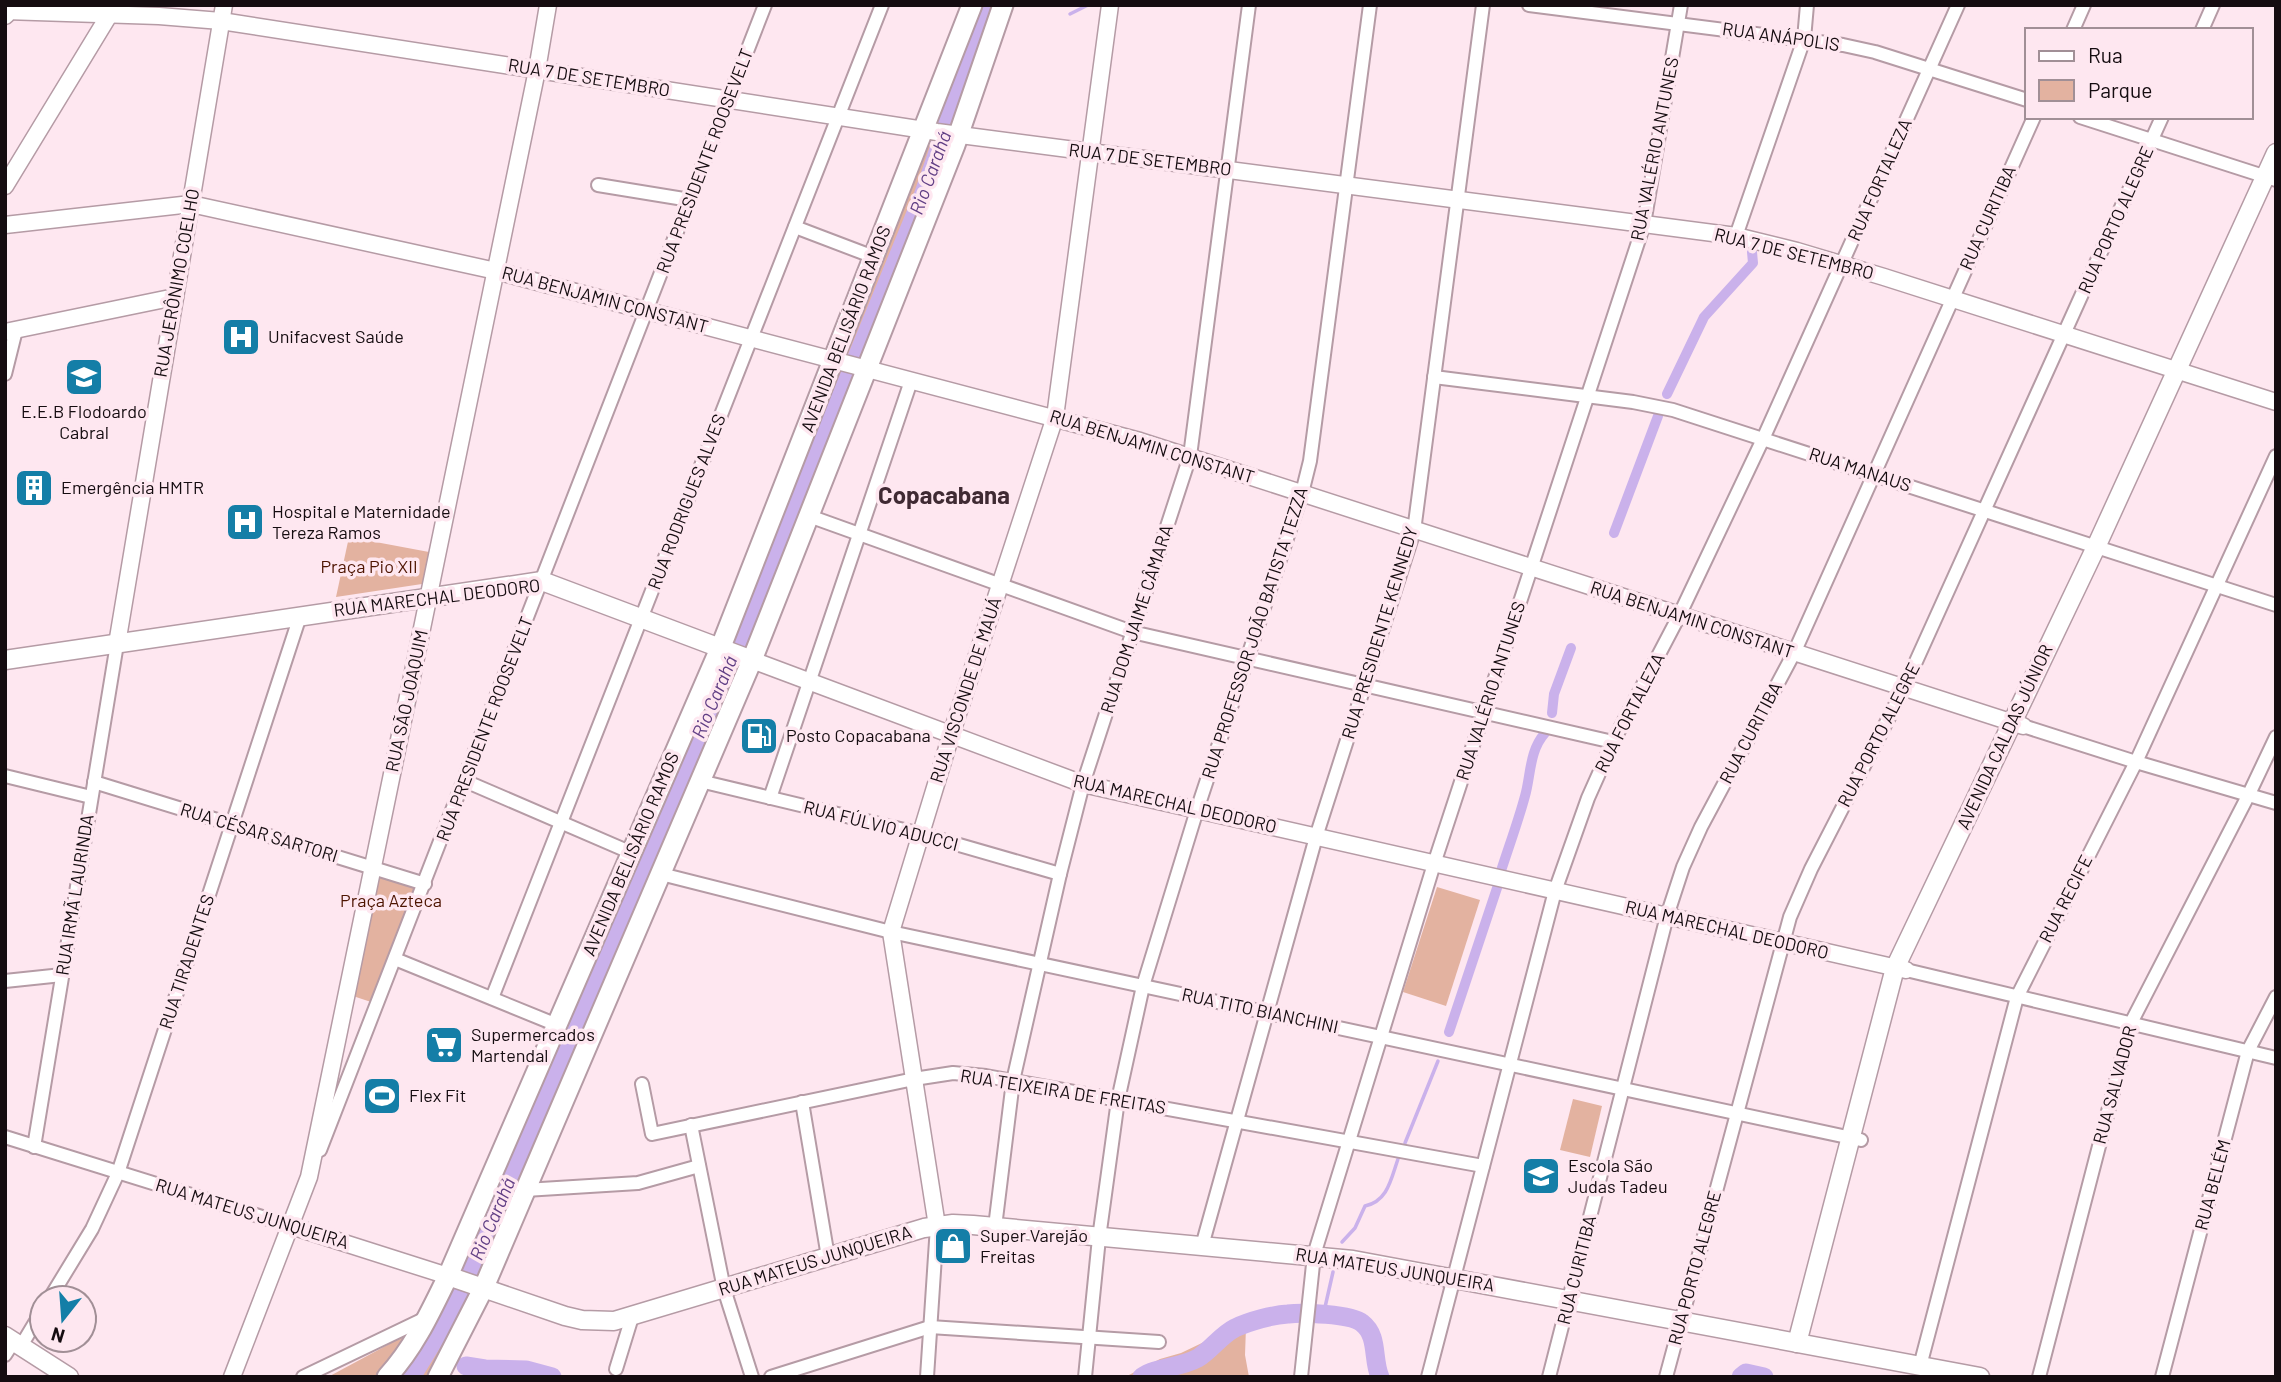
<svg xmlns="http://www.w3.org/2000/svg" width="2281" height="1382" font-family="Barlow,sans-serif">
<rect width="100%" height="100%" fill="#fee7f0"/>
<g fill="#e3b2a0">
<polygon points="980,5 998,5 956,127 939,122"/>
<polygon points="933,142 945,144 862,361 848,357 847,354 929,145"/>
<polygon points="841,370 860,376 748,658 729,651 837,372"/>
<polygon points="349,537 429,552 422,584 336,597"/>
<polygon points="722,664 741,671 479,1279 457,1270"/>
<polygon points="373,868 425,884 377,1004 347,994"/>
<polygon points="1437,887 1480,900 1446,1006 1403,992"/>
<polygon points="1573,1099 1602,1106 1590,1157 1560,1150"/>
<polygon points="451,1287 469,1293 438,1358 427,1377 398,1377"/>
<polygon points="1240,1320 1246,1327 1245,1355 1249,1377 1125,1377 1160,1359 1181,1353 1204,1342"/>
<polygon points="406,1335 378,1377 328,1377"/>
</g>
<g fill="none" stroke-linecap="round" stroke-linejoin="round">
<g stroke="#cab1eb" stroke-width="3.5">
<polyline points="1070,14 1088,5"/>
<polyline points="977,36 985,37"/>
<polyline points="1405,1143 1438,1061"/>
<path d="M1342,1242L1355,1228L1365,1206C1388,1201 1391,1179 1398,1159"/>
<polyline points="1323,1316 1333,1272"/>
</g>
<g stroke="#cab1eb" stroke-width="10">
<polyline points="1667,394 1704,317 1753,263 1752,252"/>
<polyline points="1614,533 1658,416"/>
<polyline points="1552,713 1554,694 1571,648"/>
<path d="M1501,871C1509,846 1518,822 1525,796C1531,775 1529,751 1545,733"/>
<polyline points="1449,1032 1497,888"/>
</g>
<g stroke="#cab1eb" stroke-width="19">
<polyline points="466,1366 485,1369 526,1370 552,1377"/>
<polyline points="411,1377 456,1304 813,465 923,196 988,5"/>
<path d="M1142,1377C1156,1367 1180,1368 1198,1358C1211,1350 1221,1335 1235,1328C1250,1321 1272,1315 1288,1314C1302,1312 1351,1314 1362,1323C1379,1336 1372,1359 1380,1377"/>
<polyline points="1741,1377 1746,1373 1764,1377"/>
</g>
<defs>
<g id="minor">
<polyline points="1529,5 1843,45 1875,52 2027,100"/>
<polyline points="2073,30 2084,5"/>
<polyline points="2202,30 2213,5"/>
<polyline points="2080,117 2276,180"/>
<polyline points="598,185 690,200"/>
<polyline points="795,227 874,257"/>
<polyline points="1736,236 1804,39 1807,5"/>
<polyline points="5,374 16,330"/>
<polyline points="1434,377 1633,402 1673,410 2276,605"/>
<polyline points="809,516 1132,632 1613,742"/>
<polyline points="2023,726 2136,762 2276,803"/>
<polyline points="5,776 91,797"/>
<polyline points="465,781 632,853"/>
<polyline points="700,781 921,834 1060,874"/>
<polyline points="94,782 425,884"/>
<polyline points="770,798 911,381"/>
<polyline points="661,874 891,932 1861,1140"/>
<polyline points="395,959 557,1025"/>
<polyline points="1906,970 2276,1058"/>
<polyline points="5,981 62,975"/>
<polyline points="492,998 882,5"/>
<polyline points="642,1084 652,1134 914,1079 953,1073 986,1076 1483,1166"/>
<polyline points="802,1102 828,1257"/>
<polyline points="691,1125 724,1289 752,1377"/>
<polyline points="5,1137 291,1226"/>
<polyline points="34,1147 117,644"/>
<polyline points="320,1150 765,5"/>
<polyline points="525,1190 638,1183 699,1166"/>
<polyline points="995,1227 1013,1081 1060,874 1083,784 1190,456 1249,5"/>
<polyline points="1202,1246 1316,837 1414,531 1483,5"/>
<polyline points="50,1298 92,1229 118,1173 300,616"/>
<polyline points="21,1346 42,1311"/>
<polyline points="5,1355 14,1341"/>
<polyline points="1920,1366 2017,997 2136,762 2276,456"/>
<polyline points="616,1369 632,1317"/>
<polyline points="303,1377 426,1318"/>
<polyline points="771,1377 930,1327 1159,1342"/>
<polyline points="927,1377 937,1226"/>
<polyline points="1085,1377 1099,1238 1118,1100 1143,986 1197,810 1302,493 1310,461 1370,5"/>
<polyline points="1301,1377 1314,1255 1434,864 1644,224 1681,5"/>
<polyline points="1428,1377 1555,891 1588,798 1613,742 1679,616 1763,439 1958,5"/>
<polyline points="1549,1377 1667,916 1683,867 1701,827 1794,653 2034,117"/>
<polyline points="1666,1377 1790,917 1811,869 1904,688 2162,117"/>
<polyline points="2039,1377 2131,1023 2249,794 2276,737"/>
<polyline points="2162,1377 2248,1051 2276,997"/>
</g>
<g id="tertiary">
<polyline points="5,11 159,16 221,21 937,132 1736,236 1797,251 1884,277 2276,402"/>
<polyline points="5,186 114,7"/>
<polyline points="5,225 191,204 496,271 1140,441 2023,726"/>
<polyline points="5,332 175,297"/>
<polyline points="117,644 224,5"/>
<polyline points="752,660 1083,784 1906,970"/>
<polyline points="291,1226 448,1276"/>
<polyline points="937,1226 891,932 951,735 1055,417 1110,5"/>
<polyline points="232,1377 309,1177 537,70 548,5"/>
</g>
<g id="secondary">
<polyline points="5,15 13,5"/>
<polyline points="5,660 542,581 752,660"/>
<polyline points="448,1276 565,1316 582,1320 614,1321 924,1228 953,1224 973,1225 1353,1260 1980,1377"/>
<polyline points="5,1336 69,1377"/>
<polyline points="1797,1343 1895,968 2096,547 2276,153"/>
</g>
<g id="primary">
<path d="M387,1377C414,1348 431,1311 448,1276L722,644L972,5"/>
<polyline points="438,1377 484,1287 752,660 955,145 1003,5"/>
</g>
</defs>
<use href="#minor" stroke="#b59ba5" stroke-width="16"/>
<use href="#tertiary" stroke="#b59ba5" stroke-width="19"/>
<use href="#secondary" stroke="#b59ba5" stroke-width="21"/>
<use href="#primary" stroke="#b59ba5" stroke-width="23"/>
<use href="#minor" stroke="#fff" stroke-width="12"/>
<use href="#tertiary" stroke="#fff" stroke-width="16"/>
<use href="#secondary" stroke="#fff" stroke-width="18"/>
<use href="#primary" stroke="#fff" stroke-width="19"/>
</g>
<defs>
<symbol id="hospital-square" viewBox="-11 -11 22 22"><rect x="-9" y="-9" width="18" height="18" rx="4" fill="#147ea7" stroke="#fee7f0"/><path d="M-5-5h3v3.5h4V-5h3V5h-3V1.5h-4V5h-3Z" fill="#fff"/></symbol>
<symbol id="school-square" viewBox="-11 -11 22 22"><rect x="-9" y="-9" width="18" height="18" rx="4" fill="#147ea7" stroke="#fee7f0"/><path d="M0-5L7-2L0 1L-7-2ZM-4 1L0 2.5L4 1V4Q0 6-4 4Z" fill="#fff"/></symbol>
<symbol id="building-square" viewBox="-11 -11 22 22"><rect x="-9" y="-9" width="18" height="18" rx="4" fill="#147ea7" stroke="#fee7f0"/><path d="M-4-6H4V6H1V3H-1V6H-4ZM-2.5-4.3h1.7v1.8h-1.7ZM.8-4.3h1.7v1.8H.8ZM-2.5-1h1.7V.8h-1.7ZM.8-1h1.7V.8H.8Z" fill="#fff"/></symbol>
<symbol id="fuel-square" viewBox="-11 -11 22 22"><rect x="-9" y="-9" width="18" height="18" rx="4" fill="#147ea7" stroke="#fee7f0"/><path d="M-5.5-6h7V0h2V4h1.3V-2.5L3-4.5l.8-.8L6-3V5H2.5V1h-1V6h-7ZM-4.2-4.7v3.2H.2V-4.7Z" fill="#fff"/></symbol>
<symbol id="supermarket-square" viewBox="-11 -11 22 22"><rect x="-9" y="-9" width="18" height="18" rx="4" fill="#147ea7" stroke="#fee7f0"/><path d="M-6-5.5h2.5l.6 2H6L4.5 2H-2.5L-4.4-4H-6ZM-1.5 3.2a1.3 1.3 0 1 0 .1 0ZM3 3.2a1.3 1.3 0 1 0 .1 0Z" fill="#fff"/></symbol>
<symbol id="stadium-square" viewBox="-11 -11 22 22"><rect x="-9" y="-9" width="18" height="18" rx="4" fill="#147ea7" stroke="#fee7f0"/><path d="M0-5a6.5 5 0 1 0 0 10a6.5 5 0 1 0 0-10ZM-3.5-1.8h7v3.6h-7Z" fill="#fff"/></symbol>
<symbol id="shop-square" viewBox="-11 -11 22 22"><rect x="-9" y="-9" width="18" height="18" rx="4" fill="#147ea7" stroke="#fee7f0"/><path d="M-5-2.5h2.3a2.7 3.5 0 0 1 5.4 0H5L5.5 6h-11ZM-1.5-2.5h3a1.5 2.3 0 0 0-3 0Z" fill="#fff"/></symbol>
</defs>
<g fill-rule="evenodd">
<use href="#hospital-square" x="219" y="315" width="44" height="44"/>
<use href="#school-square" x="62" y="355" width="44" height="44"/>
<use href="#building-square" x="12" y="466" width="44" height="44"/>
<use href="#hospital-square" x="223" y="500" width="44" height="44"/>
<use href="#fuel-square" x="737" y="714" width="44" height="44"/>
<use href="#supermarket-square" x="422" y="1023" width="44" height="44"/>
<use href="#stadium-square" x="360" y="1074" width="44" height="44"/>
<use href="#school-square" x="1519" y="1154" width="44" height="44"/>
<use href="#shop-square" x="931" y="1224" width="44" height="44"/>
</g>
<g text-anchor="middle" stroke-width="7" stroke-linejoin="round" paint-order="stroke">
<g font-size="18" fill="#150c10" stroke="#fee7f0">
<text transform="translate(1781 37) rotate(8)" y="6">RUA ANÁPOLIS</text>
<text transform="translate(589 78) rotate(9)" y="6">RUA 7 DE SETEMBRO</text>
<text transform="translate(1655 149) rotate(-79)" y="6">RUA VALÉRIO ANTUNES</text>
<text transform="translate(1150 160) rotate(7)" y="6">RUA 7 DE SETEMBRO</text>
<text transform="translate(705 161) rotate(-69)" y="6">RUA PRESIDENTE ROOSEVELT</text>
<text transform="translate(1880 180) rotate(-66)" y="6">RUA FORTALEZA</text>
<text transform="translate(1988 218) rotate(-66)" y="6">RUA CURITIBA</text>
<text transform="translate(2116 220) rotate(-66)" y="6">RUA PORTO ALEGRE</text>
<text transform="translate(1794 254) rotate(14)" y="6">RUA 7 DE SETEMBRO</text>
<text transform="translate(177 283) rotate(-80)" y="6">RUA JERÔNIMO COELHO</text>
<text transform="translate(605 300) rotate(15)" y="6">RUA BENJAMIN CONSTANT</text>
<text transform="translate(846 329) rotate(-69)" y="6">AVENIDA BELISÁRIO RAMOS</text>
<text transform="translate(1152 447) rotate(17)" y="6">RUA BENJAMIN CONSTANT</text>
<text transform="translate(1860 470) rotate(18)" y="6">RUA MANAUS</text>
<text transform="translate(687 502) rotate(-69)" y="6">RUA RODRIGUES ALVES</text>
<text transform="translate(437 598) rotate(-7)" y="6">RUA MARECHAL DEODORO</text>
<text transform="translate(1137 619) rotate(-72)" y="6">RUA DOM JAIME CÂMARA</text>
<text transform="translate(1692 620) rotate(18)" y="6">RUA BENJAMIN CONSTANT</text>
<text transform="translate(1255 633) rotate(-72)" y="6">RUA PROFESSOR JOÃO BATISTA TEZZA</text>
<text transform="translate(1380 633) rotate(-73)" y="6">RUA PRESIDENTE KENNEDY</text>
<text transform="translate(966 690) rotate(-72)" y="6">RUA VISCONDE DE MAUÁ</text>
<text transform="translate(1491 691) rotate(-72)" y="6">RUA VALÉRIO ANTUNES</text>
<text transform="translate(407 701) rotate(-78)" y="6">RUA SÃO JOAQUIM</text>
<text transform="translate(1630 713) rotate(-63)" y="6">RUA FORTALEZA</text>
<text transform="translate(485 729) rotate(-69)" y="6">RUA PRESIDENTE ROOSEVELT</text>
<text transform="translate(1751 733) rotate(-62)" y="6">RUA CURITIBA</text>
<text transform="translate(1879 735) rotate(-63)" y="6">RUA PORTO ALEGRE</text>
<text transform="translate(2005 737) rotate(-65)" y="6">AVENIDA CALDAS JÚNIOR</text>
<text transform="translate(1175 804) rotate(13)" y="6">RUA MARECHAL DEODORO</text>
<text transform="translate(881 826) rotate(14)" y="6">RUA FÚLVIO ADUCCI</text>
<text transform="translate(259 833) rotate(17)" y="6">RUA CÉSAR SARTORI</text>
<text transform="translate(631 854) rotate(-67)" y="6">AVENIDA BELISÁRIO RAMOS</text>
<text transform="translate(75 895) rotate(-81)" y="6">RUA IRMÃ LAURINDA</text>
<text transform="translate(2066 899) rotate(-63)" y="6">RUA RECIFE</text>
<text transform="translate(1727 930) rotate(13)" y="6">RUA MARECHAL DEODORO</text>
<text transform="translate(187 962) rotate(-72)" y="6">RUA TIRADENTES</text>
<text transform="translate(1260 1011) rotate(12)" y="6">RUA TITO BIANCHINI</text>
<text transform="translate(2115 1085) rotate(-75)" y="6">RUA SALVADOR</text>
<text transform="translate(1063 1092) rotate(9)" y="6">RUA TEIXEIRA DE FREITAS</text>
<text transform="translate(2213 1185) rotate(-75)" y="6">RUA BELÉM</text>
<text transform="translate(252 1214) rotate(17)" y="6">RUA MATEUS JUNQUEIRA</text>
<text transform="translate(815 1261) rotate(-17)" y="6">RUA MATEUS JUNQUEIRA</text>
<text transform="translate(1695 1268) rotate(-75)" y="6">RUA PORTO ALEGRE</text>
<text transform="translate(1395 1270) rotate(9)" y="6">RUA MATEUS JUNQUEIRA</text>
<text transform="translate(1577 1270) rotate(-76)" y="6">RUA CURITIBA</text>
</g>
<g font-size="18" fill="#150c10" stroke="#fee7f0" text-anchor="start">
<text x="268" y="343">Unifacvest Saúde</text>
<text x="84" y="418" text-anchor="middle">E.E.B Flodoardo<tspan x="84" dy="21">Cabral</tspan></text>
<text x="61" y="494">Emergência HMTR</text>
<text x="272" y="518">Hospital e Maternidade<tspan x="272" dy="21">Tereza Ramos</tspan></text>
<text x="786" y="742">Posto Copacabana</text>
<text x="471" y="1041">Supermercados<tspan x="471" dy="21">Martendal</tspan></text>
<text x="409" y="1102">Flex Fit</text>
<text x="1568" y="1172">Escola São<tspan x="1568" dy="21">Judas Tadeu</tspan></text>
<text x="980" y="1242">Super Varejão<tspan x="980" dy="21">Freitas</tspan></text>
</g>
<g font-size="18" fill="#4d1400" stroke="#fee7f0">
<text x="369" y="573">Praça Pio XII</text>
<text x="391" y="907">Praça Azteca</text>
</g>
<g font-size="19" font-style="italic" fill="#613f85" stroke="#fee7f0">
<text transform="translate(930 173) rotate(-70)" y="7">Rio Carahá</text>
<text transform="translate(714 697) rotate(-67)" y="7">Rio Carahá</text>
<text transform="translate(492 1219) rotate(-67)" y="7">Rio Carahá</text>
</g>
<g font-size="24" font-weight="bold" fill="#3f2a33" stroke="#fee7f0">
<text x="944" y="504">Copacabana</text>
</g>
</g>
<rect width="2281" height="1382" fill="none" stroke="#150c10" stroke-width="14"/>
<rect x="2025" y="28" width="228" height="91" fill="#fee7f0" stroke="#a18f96" stroke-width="2"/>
<rect x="2039" y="51" width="35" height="10" fill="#ffffff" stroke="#a18f96" stroke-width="2"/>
<text x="2088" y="63" font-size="21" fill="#150c10">Rua</text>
<rect x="2039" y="80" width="35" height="21" fill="#e3b2a0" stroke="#a18f96" stroke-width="2"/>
<text x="2088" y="98" font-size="21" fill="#150c10">Parque</text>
<g transform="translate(63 1319) rotate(197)"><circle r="33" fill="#fee7f0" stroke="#a18f96" stroke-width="2"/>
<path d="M0-5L12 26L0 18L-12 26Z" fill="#147ea7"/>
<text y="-10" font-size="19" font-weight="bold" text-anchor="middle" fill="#150c10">N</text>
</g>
</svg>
